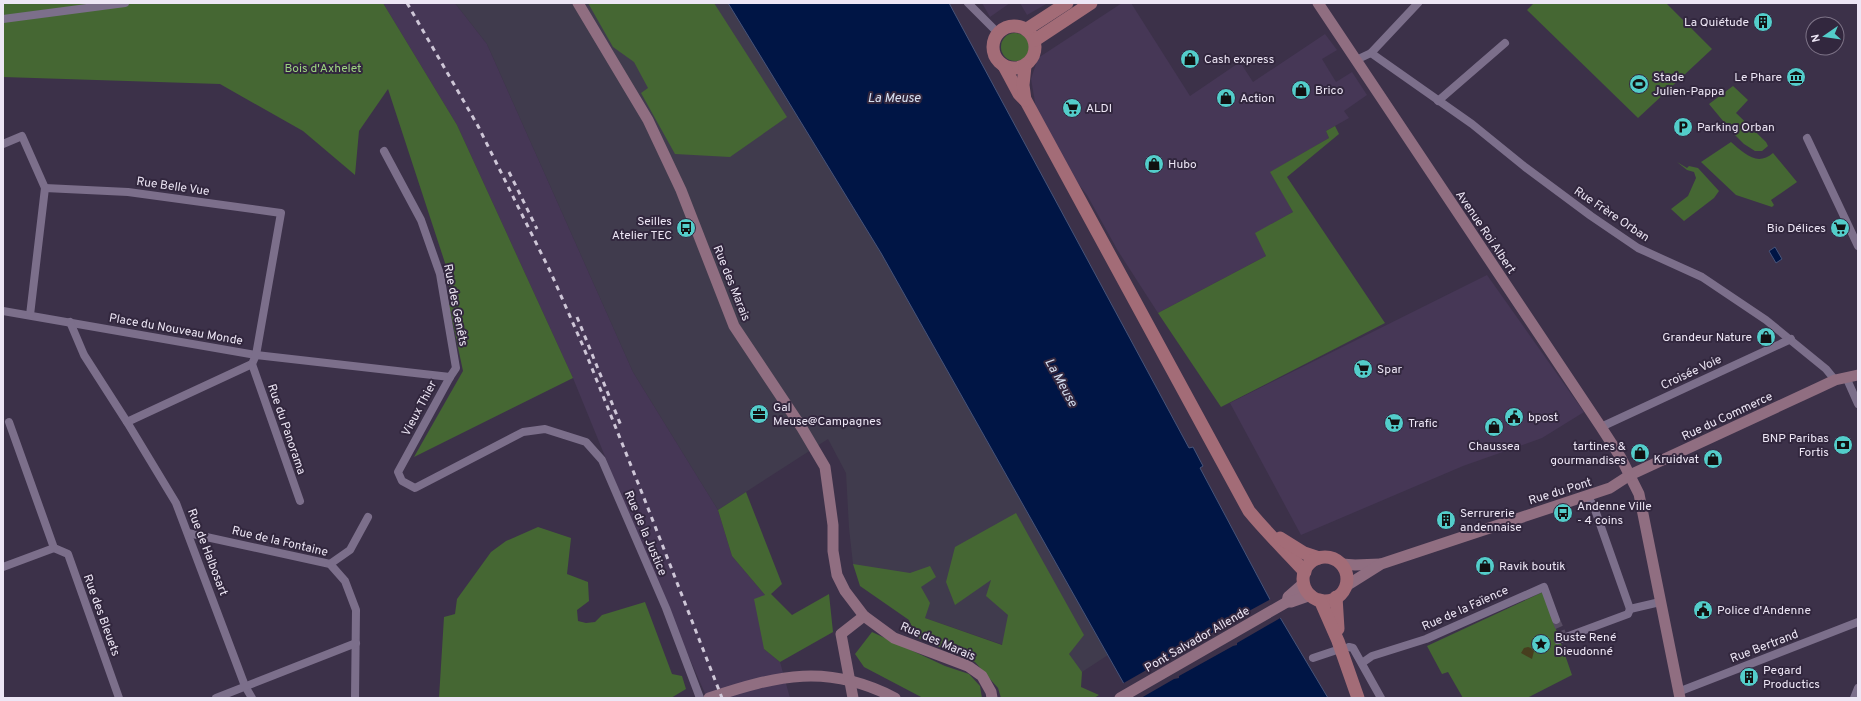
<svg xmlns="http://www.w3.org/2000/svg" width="1861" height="701" font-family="Overpass,sans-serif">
<rect width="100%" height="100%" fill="#3c3149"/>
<g fill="#463756">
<polygon points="383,3 455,3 487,44 633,372 718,510 732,556 765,595 764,649 780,662 790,698 707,698 662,596 573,378 457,125"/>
<polygon points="982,3 1010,3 990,17"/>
<polygon points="1020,3 1048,3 1027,15"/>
<polygon points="1122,3 1131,3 1190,96 1240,62 1253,82 1325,34 1337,50 1322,59 1336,82 1352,72 1367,95 1344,111 1349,118 1326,131 1329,138 1271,172 1293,212 1256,233 1266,256 1158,313 1118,251 1087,195 1073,177 1036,108 1031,79 1038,58"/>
<polygon points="1487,275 1584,412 1542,438 1463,466 1301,535 1230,403"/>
</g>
<polygon fill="#403b4d" points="455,3 728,3 881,253 1108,655 1082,672 925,618 853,564 849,528 846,473 828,439 718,510 633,372 487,44"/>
<g fill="#456733">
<polygon points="3,3 383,3 457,125 573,378 414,457 463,371 449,305 452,304 446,266 388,89 359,131 355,175 303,131 220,84 3,77"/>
<polygon points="588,3 714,3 787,117 730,157 675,154 641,93 648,88 634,62 613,47"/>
<polygon points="1534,3 1666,3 1712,49 1638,118 1527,10"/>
<circle cx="1015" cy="47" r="14"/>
<polygon points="1733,86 1748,100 1736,113 1766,142 1768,146 1762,151 1755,151 1744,144 1733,133 1709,104"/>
<polygon points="1335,126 1339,134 1287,177 1385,323 1221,407 1158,313 1266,256 1255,233 1293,212 1270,172 1329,138 1326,131"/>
<path d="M1731,142C1744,153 1757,167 1773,153L1797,182L1771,200L1774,205L1772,207L1736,195L1701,162Z"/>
<polygon points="1677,162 1687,168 1689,166 1698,168 1719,191 1714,198 1684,221 1671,209 1688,196 1696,178 1694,172 1687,170"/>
<polygon points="746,492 782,584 771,594 792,615 829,594 833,632 780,662 764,649 754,599 765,595 732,556 718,510"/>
<polygon points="1016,513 1084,635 1069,654 1082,672 1081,687 1099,695 1094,698 1001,698 998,688 975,662 916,637 909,620 860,586 853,564 910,573 930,566 936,577 921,587 930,603 925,618 1002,645 1008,615 986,596 991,580 955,605 946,582 955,547"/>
<polygon points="538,527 571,538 567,574 588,582 589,601 577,610 578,621 586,623 595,622 602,615 645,602 672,674 682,676 686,689 671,698 439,698 444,617 455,614 457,599 491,552 506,541"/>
<polygon points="1543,592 1572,675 1527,698 1463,698 1448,672 1442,674 1427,646"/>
<polygon points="872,632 945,666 969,674 980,686 982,698 923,698 864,667 855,654"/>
</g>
<polygon fill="#473e1e" points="1528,647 1531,648 1534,651 1532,659 1521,653 1524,648"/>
<g fill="#001545" stroke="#47547a">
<polygon points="728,3 949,3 1189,448 1193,447 1203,466 1200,468 1275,609 1328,698 1132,698 881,253"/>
<polygon points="1775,247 1782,259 1776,263 1769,251"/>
</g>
<polygon fill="#3c3149" points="1271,599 1282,617 1237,643 1237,645 1233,646 1179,676 1179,678 1174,679 1141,698 1130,698 1122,684 1164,660 1164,658 1168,658 1222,627 1225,624"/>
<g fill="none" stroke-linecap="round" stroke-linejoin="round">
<polyline stroke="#574c63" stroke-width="8" stroke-dasharray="8 4" stroke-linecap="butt" points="1556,620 1562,634"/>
<g stroke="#7c6f8b" stroke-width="8">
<polyline points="968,3 998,33"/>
<polyline points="3,19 125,3"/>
<polyline points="1371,53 1472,124 1525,167 1591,216 1638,248 1702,277 1766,320 1826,369 1835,380"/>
<polyline points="1356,60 1371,53 1418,3"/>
<polyline points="1438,101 1505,43"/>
<polyline points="1807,138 1858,246"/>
<polyline points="3,144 22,136 45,188"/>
<polyline points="384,151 421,220 440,274 456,368 450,377 398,472 402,481 415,488 523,432 545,429 586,442 602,460 666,608 700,698"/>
<polyline points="3,311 256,355 450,377"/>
<polyline points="30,315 45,188 128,192 281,213 256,355 252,364 127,422"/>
<polyline points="70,322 84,355 127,422 176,503 245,686 252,698"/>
<polyline points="252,364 300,501"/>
<polyline points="1846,377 1858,404"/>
<polyline points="1601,427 1791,339"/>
<polyline points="1588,497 1594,507 1630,609 1660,602"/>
<polyline points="188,533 330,564 345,581 356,610 355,698"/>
<polyline points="54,548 68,554 119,698"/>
<polyline points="330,564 350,550 368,517"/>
<polyline points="3,567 54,548 9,422"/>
<polyline points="1558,640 1628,614 1630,609"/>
<polyline points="1349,647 1353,648 1381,698"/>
<polyline points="1313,658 1334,651"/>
<polyline points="1362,663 1372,656 1426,639 1544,587 1556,620"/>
<polyline points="1678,692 1858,622"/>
<polyline points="216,698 356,643"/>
<polyline points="1854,698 1858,688"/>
</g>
<g stroke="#906e81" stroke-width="11">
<polyline points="578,3 648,120 681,190 734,326 802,428 825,467 833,525 833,551 837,575 845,591 864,616 894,638 968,666 982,676 991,692 992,698"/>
<polyline points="1318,3 1601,427 1621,458 1639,494 1680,698"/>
<polyline points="1342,564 1355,565 1380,564"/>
<polyline points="1346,586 1381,564 1610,488 1630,475 1818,388 1835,380 1858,375"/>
<polyline points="1287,602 1288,597 1304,583"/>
<path d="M709,698C778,675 828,663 895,698"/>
<polyline points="853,698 841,634 864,616"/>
<polyline points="1120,698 1287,602 1291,602 1311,595"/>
</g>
<g stroke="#a36c77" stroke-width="13">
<circle cx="1014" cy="47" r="21"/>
<polyline points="1027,29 1067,3"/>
<polyline points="1035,40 1091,3"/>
<path d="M1004,66L1019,94L1026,101L1249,511C1266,532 1286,551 1305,572"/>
<polyline points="1025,100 1023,85 1025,66"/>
<polyline points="1280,538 1304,553 1319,558"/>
<circle cx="1325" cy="579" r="22"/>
<polyline points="1336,597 1338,629"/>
<polyline points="1320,600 1338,641 1358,698"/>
</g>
<g stroke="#cec6d7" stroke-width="3" stroke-dasharray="5 5" stroke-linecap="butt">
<polyline points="407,3 478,126 551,273 583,346 644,498 722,698"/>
<polyline points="509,172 537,229"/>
<polyline points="577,317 622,428"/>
</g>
</g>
<defs>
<symbol id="building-disc" viewBox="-11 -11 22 22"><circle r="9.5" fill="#53cdca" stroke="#32273e"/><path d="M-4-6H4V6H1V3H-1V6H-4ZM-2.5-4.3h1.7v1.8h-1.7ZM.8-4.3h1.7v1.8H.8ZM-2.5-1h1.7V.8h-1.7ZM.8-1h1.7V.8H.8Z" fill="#111"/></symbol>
<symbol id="shop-disc" viewBox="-11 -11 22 22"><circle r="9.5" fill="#53cdca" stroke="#32273e"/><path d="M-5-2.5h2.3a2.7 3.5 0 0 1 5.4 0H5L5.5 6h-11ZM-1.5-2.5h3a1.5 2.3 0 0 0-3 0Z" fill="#111"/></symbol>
<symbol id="museum-disc" viewBox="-11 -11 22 22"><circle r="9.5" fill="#53cdca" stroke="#32273e"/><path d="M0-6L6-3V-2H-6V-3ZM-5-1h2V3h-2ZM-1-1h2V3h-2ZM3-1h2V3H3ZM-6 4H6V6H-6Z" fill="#111"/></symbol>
<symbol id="stadium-disc" viewBox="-11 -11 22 22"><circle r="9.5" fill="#53cdca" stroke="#32273e"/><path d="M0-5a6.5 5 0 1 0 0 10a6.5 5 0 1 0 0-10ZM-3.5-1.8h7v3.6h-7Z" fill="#111"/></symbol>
<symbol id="supermarket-disc" viewBox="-11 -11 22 22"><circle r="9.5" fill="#53cdca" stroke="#32273e"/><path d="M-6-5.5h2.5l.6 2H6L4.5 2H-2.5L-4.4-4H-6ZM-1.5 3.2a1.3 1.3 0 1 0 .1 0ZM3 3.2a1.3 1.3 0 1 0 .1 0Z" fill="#111"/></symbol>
<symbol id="parking-disc" viewBox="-11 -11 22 22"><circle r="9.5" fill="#53cdca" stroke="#32273e"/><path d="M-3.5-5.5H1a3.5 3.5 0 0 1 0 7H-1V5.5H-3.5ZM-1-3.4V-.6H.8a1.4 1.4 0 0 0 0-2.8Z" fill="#111"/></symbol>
<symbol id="bus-disc" viewBox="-11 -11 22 22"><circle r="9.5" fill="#53cdca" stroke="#32273e"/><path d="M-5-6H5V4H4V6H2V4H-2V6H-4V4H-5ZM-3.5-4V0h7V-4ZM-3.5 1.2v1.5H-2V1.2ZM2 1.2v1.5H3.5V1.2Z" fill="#111"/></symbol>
<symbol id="office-disc" viewBox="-11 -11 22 22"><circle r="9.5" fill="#53cdca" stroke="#32273e"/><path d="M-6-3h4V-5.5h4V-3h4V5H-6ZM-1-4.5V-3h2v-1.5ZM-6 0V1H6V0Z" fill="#111"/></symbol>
<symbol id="civic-disc" viewBox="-11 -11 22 22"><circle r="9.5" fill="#53cdca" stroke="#32273e"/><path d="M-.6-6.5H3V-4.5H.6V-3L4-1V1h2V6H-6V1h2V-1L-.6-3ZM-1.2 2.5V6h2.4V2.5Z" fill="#111"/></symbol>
<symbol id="bank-disc" viewBox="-11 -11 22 22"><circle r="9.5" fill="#53cdca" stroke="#32273e"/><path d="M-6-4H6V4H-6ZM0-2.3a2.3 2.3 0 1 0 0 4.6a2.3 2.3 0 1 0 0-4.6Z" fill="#111"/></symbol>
<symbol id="sight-disc" viewBox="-11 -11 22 22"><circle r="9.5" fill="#53cdca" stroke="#32273e"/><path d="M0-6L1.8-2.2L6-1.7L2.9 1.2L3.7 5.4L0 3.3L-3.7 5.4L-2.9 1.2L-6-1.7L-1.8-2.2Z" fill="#111"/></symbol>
</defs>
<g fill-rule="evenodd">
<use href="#building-disc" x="1752" y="11" width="22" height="22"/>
<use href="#shop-disc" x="1179" y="48" width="22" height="22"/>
<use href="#museum-disc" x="1785" y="66" width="22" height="22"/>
<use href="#stadium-disc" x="1628" y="73" width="22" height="22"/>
<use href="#shop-disc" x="1290" y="79" width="22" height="22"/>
<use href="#shop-disc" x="1215" y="87" width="22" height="22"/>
<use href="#supermarket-disc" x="1061" y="97" width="22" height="22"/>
<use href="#parking-disc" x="1672" y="116" width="22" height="22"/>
<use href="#shop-disc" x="1143" y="153" width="22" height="22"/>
<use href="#bus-disc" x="675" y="217" width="22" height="22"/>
<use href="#supermarket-disc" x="1829" y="217" width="22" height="22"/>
<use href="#shop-disc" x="1755" y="326" width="22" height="22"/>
<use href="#supermarket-disc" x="1352" y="358" width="22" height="22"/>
<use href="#office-disc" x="748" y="403" width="22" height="22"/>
<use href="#civic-disc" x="1503" y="406" width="22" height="22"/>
<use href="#supermarket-disc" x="1383" y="412" width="22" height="22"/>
<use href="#shop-disc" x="1483" y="416" width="22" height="22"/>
<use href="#bank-disc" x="1832" y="434" width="22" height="22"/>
<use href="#shop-disc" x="1629" y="442" width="22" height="22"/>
<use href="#shop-disc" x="1702" y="448" width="22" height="22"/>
<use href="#bus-disc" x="1552" y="502" width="22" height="22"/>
<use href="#building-disc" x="1435" y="509" width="22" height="22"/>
<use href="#shop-disc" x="1474" y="555" width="22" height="22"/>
<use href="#civic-disc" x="1692" y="599" width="22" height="22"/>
<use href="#sight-disc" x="1530" y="633" width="22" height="22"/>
<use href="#building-disc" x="1738" y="666" width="22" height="22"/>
</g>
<g text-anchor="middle" stroke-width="4" stroke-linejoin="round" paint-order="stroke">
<g font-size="12" fill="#ede6f5" stroke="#32273e" text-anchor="start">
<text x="1749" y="26" text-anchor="end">La Quiétude</text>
<text x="1204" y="63">Cash express</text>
<text x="1653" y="81">Stade<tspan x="1653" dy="14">Julien-Pappa</tspan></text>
<text x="1782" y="81" text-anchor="end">Le Phare</text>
<text x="1315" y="94">Brico</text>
<text x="1240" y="102">Action</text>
<text x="1086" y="112">ALDI</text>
<text x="1697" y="131">Parking Orban</text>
<text x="1168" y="168">Hubo</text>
<text x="672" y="225" text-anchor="end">Seilles<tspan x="672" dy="14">Atelier TEC</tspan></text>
<text x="1826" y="232" text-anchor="end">Bio Délices</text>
<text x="1752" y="341" text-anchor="end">Grandeur Nature</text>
<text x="1377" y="373">Spar</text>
<text x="773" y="411">Gal<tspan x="773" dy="14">Meuse@Campagnes</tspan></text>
<text x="1528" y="421">bpost</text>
<text x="1408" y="427">Trafic</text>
<text x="1829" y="442" text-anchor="end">BNP Paribas<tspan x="1829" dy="14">Fortis</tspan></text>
<text x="1494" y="450" text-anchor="middle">Chaussea</text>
<text x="1626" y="450" text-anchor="end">tartines &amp;<tspan x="1626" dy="14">gourmandises</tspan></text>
<text x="1699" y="463" text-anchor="end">Kruidvat</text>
<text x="1577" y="510">Andenne Ville<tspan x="1577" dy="14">- 4 coins</tspan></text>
<text x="1460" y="517">Serrurerie<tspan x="1460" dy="14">andennaise</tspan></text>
<text x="1499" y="570">Ravik boutik</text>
<text x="1717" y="614">Police d'Andenne</text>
<text x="1555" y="641">Buste René<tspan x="1555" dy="14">Dieudonné</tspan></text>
<text x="1763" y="674">Pegard<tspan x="1763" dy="14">Productics</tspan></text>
</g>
<g font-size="12" fill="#9dd480" stroke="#32273e">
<text x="323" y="72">Bois d'Axhelet</text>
</g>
<g font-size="12" fill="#ede6f5" stroke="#32273e">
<text transform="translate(173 186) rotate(8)" y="4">Rue Belle Vue</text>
<text transform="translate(1612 214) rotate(34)" y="4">Rue Frère Orban</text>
<text transform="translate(1486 232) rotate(56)" y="4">Avenue Roi Albert</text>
<text transform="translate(732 283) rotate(68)" y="4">Rue des Marais</text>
<text transform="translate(456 305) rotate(79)" y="4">Rue des Genêts</text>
<text transform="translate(176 329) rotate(10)" y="4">Place du Nouveau Monde</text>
<text transform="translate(1691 372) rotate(-25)" y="4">Croisée Voie</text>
<text transform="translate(419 408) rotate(-62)" y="4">Vieux Thier</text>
<text transform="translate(1727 416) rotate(-25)" y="4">Rue du Commerce</text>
<text transform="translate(287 429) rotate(71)" y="4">Rue du Panorama</text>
<text transform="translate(1560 491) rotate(-17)" y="4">Rue du Pont</text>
<text transform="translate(646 533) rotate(67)" y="4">Rue de la Justice</text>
<text transform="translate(280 541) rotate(13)" y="4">Rue de la Fontaine</text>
<text transform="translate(208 552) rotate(69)" y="4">Rue de Halbosart</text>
<text transform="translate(1465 608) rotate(-24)" y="4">Rue de la Faïence</text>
<text transform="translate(102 615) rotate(70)" y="4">Rue des Bleuets</text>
<text transform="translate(1197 639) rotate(-30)" y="4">Pont Salvador Allende</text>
<text transform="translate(938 641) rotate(23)" y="4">Rue des Marais</text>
<text transform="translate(1764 646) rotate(-21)" y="4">Rue Bertrand</text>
</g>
<g font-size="13" font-style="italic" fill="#d6e0f1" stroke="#32273e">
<text x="894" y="102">La Meuse</text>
<text transform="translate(1062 382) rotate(61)" y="5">La Meuse</text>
</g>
</g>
<rect width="1861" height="701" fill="none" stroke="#ede6f5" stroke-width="8"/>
<g transform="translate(1825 36) rotate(257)"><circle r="19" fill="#32273e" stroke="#7d7387"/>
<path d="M0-3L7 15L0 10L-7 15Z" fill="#53cdca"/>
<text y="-6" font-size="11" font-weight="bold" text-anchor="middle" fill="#ede6f5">N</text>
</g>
</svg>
